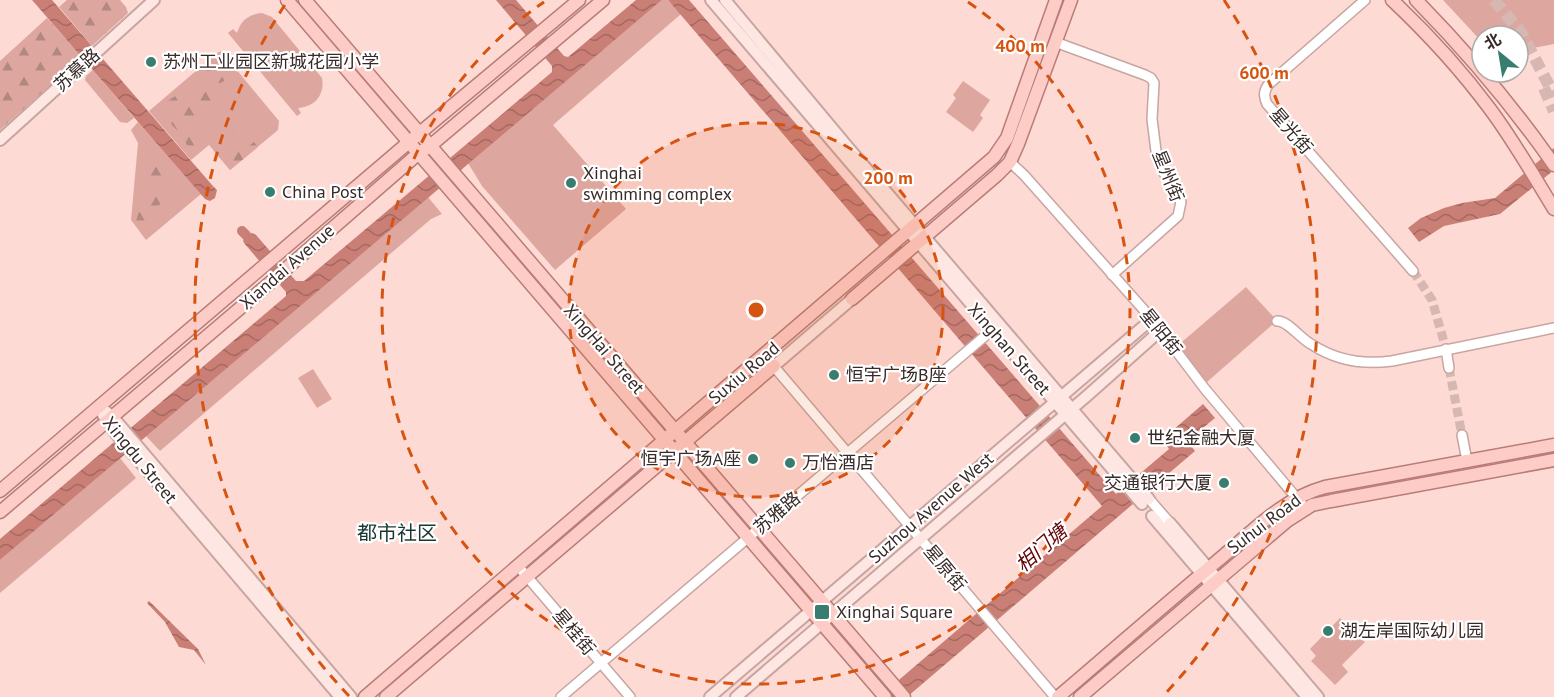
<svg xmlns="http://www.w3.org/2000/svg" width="1554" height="697" font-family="'PT Sans','Noto Sans SC',sans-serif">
<defs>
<pattern id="forest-firs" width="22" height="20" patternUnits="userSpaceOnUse" patternTransform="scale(1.5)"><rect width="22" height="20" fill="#dda7a0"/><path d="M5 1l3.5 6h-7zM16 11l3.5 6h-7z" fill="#b48882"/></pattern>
<pattern id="water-waves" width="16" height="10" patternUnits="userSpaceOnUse" patternTransform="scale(1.5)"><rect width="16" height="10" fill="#ca7f76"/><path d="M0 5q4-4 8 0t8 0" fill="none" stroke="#a56861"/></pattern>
</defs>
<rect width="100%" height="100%" fill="#fedad5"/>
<g fill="#dda7a0">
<polygon points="662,0 668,0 681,14 553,125 626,209 555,270 482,186 468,163"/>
<polygon points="1443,0 1554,0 1554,44 1528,49 1518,57 1518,36 1482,36 1482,42"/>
<path d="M262,13L272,17L322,78C325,95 315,107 298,108L301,113L297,116L228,33L233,29L237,33C241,20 249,14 262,13Z"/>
<polygon points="221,51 279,121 278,130 230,170 209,145 191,160 149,111 217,53"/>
<polygon points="93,70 134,118 127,123 120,122 85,80 86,76"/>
<polygon points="963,81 990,100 980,115 983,118 973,132 946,112 956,98 953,95"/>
<polygon points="138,122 201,194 146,240 131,220 138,143 131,130"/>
<polygon points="428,197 442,214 431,219 160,451 146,436"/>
<polygon points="1246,287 1281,325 1277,323 1272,325 1207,382 1176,347"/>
<polygon points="313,369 332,399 317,408 298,378"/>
<polygon points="120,458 136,478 0,593 0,560"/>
<polygon points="1340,618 1365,642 1342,665 1348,672 1335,685 1311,661 1316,656 1310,649"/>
</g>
<g fill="url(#forest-firs)">
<polygon points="67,0 120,0 126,7 128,13 92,46 59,7"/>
<polygon points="47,18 82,57 0,130 0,61"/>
<path d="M222,58C229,59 236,69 234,76L220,83L206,82L202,76C207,68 212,60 222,58Z"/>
<path d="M226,86L231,88V90C223,104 206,103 219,121L216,125L214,124L200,107V97L208,88Z"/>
<path d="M185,91L193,92L196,95L194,104L197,114L192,133L195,138L201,141L200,146L196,148L187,145L180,133L161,114C161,101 175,97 185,91Z"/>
<polygon points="226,122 232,125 237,136 245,139 250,145 254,142 258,147 230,170 213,150 217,147 226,150 230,144 220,132 221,127"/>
<polygon points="155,160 162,163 169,173 159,183 153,185 139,179 138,172 141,165"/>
<path d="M150,193L162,194L165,199C156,211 147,208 147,227L143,230L136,223C136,220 138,216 138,213C141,202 137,198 150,193Z"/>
</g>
<g fill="url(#water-waves)">
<polygon points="32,0 52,0 212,185 217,190 215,198 210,201 205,199"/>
<polygon points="496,0 516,0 564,56 568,57 636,0 662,0 0,560 0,539 286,296 286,292 244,243 243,240 246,235 252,233 256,235 296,281 304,281 552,72 552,66"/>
<polygon points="668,0 689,0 1116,494 1169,449 1164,442 1165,437 1203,404 1215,418 1187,441 1195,451 907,697 882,697 900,679 1102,506"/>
<polygon points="1554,148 1554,170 1500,214 1444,226 1419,242 1408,228 1421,218 1444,208 1462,203 1495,198"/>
<polygon points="149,601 198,649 206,665 194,650 179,647 165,622 147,603"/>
</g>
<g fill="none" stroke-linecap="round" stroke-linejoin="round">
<polyline stroke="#ca7f76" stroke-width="10" points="242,231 246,235"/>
<g stroke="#d6b7b2" stroke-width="9" stroke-dasharray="9 4.5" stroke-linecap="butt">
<polyline points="1413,271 1432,300 1446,349"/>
<polyline points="1449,368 1462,435"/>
</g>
<g stroke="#d6b7b2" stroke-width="12" stroke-dasharray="12 6" stroke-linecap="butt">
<polyline points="1494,0 1522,34 1554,95"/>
<polyline points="1544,88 1554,111"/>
</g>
<defs>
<g id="tertiary">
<path d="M1365,0L1270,83C1264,89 1263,96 1267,104L1413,271"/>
<polyline points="1055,42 1145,75 1151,78 1154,83 1152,119 1156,151 1164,173 1181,202 1178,216 1112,275"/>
<polyline points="1010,162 1024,175 1152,319 1205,389 1305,508"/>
<path d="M1277,321C1287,320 1301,339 1311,344C1335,360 1363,365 1392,361L1554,328"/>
<polyline points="1446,349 1449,368"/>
<polyline points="765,356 1055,697"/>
<polyline points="1462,435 1467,461"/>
<polyline points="1149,499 1170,523"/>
<polyline points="518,566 630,697"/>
<polyline points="561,697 992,330"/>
</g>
<g id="secondary">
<polyline points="711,0 1142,504"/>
<polyline points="725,0 847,146 1149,499"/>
<polyline points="0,140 154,0"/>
<polyline points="774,366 852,299"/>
<polyline points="99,406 112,416 124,430 351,697"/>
<polyline points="103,415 117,435 340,697"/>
<polyline points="1152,516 1307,697"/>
<polyline points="1170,523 1318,697"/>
<polyline points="710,697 1152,319"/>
<polyline points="736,697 1088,395 1161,330"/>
</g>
<g id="primary">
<polyline points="287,0 885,697"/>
<polyline points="305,0 904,697"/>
<path d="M1392,0C1427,33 1461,70 1490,109C1514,141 1533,175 1554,209"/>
<path d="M1416,0C1466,51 1513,106 1554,165"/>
<polyline points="852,299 997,175 1010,162 1018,144 1071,0"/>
<polyline points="0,491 409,142 579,0"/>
<polyline points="0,512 272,281 419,153 430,146 603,0"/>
<polyline points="365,697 994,157 1007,138 1056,0"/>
<polyline points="386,697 774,366"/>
<path d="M1058,697C1111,652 1163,606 1216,562C1250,534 1281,499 1325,487L1554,445"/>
<polyline points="1080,697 1287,521 1312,505 1331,501 1554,460"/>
</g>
</defs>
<use href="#tertiary" stroke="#c7a5a0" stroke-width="12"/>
<use href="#secondary" stroke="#c7a5a0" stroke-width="14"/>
<use href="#primary" stroke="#b77d76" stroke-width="15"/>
<use href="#tertiary" stroke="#fff" stroke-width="9"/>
<use href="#secondary" stroke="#fee6e2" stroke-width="10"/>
<use href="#primary" stroke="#fdccc6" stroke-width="12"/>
</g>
<circle cx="756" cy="310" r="187" fill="#d6540f" fill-opacity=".12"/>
<g fill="none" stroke="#d6540f" stroke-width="3" stroke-dasharray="10 8">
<circle cx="756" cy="310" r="187"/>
<path d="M968 2A374 374 0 1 1 544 2"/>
<path d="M349 696A561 561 0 0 1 288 0M1224 0A561 561 0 0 1 1163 696"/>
</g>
<g fill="#397d70" stroke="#fff" stroke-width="2">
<circle cx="151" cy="62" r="6"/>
<circle cx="571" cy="183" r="6"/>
<circle cx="270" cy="192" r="6"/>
<circle cx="834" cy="375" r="6"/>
<circle cx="1135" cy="438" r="6"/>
<circle cx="753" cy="459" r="6"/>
<circle cx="790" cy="463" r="6"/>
<circle cx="1224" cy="483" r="6"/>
<rect x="814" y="604" width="16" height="16" rx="3"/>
<circle cx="1328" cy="631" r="6"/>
</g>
<g text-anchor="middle" stroke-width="4.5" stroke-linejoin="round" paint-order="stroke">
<g font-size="18" fill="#372a28" stroke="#fff" text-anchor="start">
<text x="163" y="68">苏州工业园区新城花园小学</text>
<text x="583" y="179">Xinghai<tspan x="583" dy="21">swimming complex</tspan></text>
<text x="282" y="198">China Post</text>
<text x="846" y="381">恒宇广场B座</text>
<text x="1147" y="444">世纪金融大厦</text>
<text x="741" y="465" text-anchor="end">恒宇广场A座</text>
<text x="802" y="469">万怡酒店</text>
<text x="1212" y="489" text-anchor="end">交通银行大厦</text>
<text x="836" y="618">Xinghai Square</text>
<text x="1340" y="637">湖左岸国际幼儿园</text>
</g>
<g font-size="18" fill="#372a28" stroke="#fff">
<text transform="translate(77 70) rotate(-42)" y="6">苏慕路</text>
<text transform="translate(1291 131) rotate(49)" y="6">星光街</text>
<text transform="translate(1168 176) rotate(68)" y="6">星州街</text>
<text transform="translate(287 267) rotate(-41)" y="6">Xiandai Avenue</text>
<text transform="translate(1161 332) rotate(51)" y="6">星阳街</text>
<text transform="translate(604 349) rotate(49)" y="6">XingHai Street</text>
<text transform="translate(1009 349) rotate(49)" y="6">Xinghan Street</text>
<text transform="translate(744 373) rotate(-40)" y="6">Suxiu Road</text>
<text transform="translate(140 460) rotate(51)" y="6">Xingdu Street</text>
<text transform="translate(931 508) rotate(-41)" y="6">Suzhou Avenue West</text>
<text transform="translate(777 513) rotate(-40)" y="6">苏雅路</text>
<text transform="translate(1264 524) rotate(-37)" y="6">Suhui Road</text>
<text transform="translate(945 568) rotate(50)" y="6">星原街</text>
<text transform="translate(574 632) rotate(50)" y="6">星桂街</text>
</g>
<g font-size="20" fill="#173731" stroke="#fff">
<text x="397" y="540">都市社区</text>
</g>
<g font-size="20" font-style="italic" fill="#620406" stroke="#fff">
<text transform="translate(1041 548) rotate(-41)" y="7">相门塘</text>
</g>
</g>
<circle cx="756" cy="310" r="9" fill="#d6540f" stroke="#fff" stroke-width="3"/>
<g font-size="18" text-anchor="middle" font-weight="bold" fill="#d6540f" stroke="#fff" stroke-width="4.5" stroke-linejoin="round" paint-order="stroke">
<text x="1020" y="52">400 m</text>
<text x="1264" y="79">600 m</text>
<text x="888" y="184">200 m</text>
</g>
<g transform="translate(1500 54) rotate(330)"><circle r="28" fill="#ffffff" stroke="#afaaa9" stroke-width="1.5"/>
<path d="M0-4.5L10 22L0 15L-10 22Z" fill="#397d70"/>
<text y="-9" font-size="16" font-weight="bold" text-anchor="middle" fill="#372a28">北</text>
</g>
</svg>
